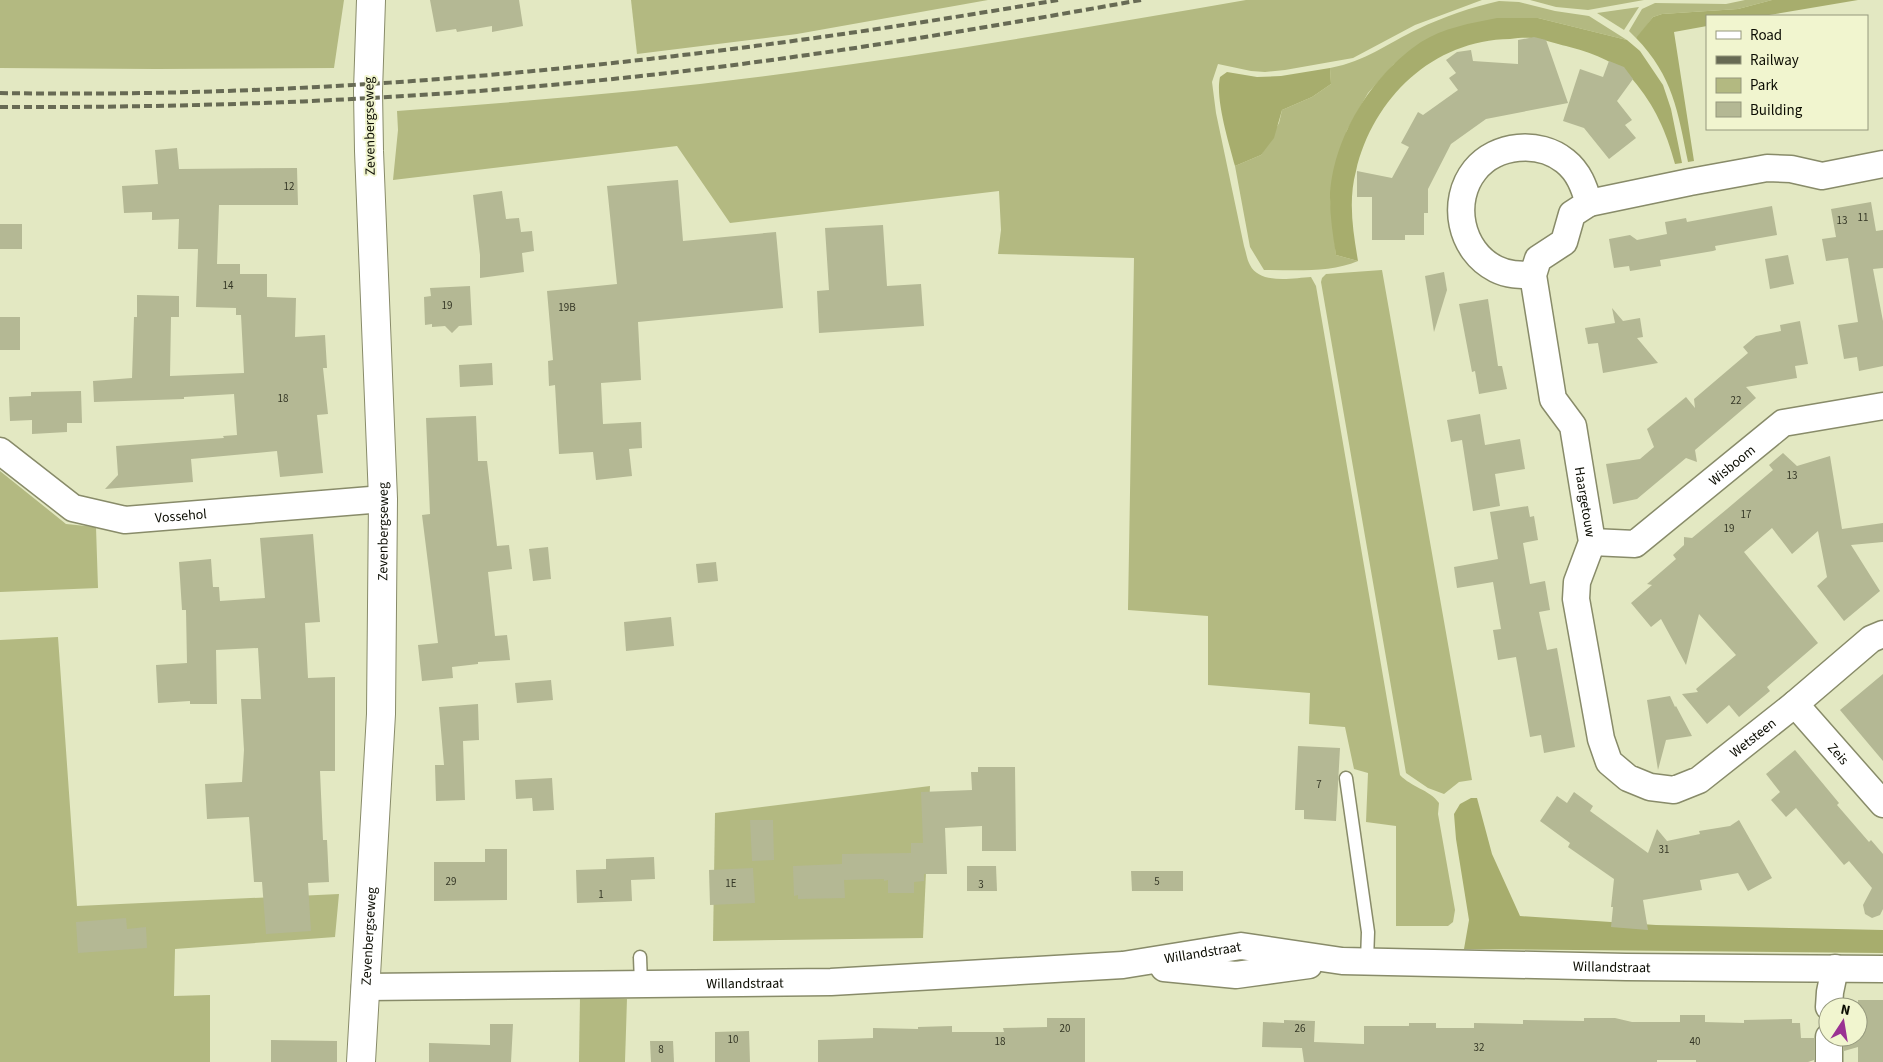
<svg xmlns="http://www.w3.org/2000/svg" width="1883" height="1062" font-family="'Source Sans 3',sans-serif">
<rect width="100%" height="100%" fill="#e3e8c2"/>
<g fill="#b3b981">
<polygon points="0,0 344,0 334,68 156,69 0,68"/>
<polygon points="631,0 988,0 797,34 637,54"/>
<path d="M1246,0H1482L1415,25L1353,58L1285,70L1265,72L1251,71L1218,64L1212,82L1216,113L1244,246C1246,252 1247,260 1250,265C1260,285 1293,278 1311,277L1316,286L1400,775C1411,787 1430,790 1439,803L1438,814L1455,910L1453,922L1448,926H1396V826L1366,822L1368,773L1354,769L1345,727L1309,724L1310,693L1208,685V616L1128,610L1134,258L998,254L1001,230L999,191L730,223L677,146L393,180L398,130L397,111C530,101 663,90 796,72C946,52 1096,26 1246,0Z"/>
<polygon points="1530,0 1644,0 1588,10 1556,7"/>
<polygon points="1745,0 1772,0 1738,9 1662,14 1653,17 1638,37 1636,38 1629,31 1642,9 1655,3 1726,4"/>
<path d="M1499,1L1519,2L1555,11L1589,16L1627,40L1538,18L1394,64L1368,93L1347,130L1330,197L1336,255L1358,261C1330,273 1294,270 1264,270L1250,247L1235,166L1261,155L1279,123L1282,110L1312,97L1331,84L1330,68C1367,61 1386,44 1418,29C1443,17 1472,7 1499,1Z"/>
<polygon points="1639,7 1624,30 1597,13"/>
<polygon points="1382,270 1472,780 1459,782 1444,794 1428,788 1406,773 1321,282 1322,278 1326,274"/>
<polygon points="0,471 66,524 96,527 98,588 0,592"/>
<polygon points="58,637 77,906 339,894 335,937 175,949 174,996 210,995 210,1062 0,1062 0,640"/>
<polygon points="930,786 923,938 713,941 715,813"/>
<polygon points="580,997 627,999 625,1062 579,1062"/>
</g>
<g fill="#a7ad6d">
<path d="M1772,0H1858L1763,16H1707V26L1674,32L1694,161L1688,162C1678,112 1673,76 1636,38L1653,17L1662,14L1738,9Z"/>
<path d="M1497,18H1538L1627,40L1640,51L1663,85L1671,109L1682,163L1675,164C1666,131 1655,106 1633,80C1616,61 1590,52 1566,46C1557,44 1547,40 1537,39C1529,37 1519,38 1510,39C1433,40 1373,98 1356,171C1348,201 1353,231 1358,261L1336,255C1333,236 1330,217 1330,198C1332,138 1372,75 1421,42C1443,28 1471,23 1497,18Z"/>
<path d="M1330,68L1331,84L1312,97L1282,110L1274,138L1261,155L1235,166C1229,143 1215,99 1220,77L1227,72L1257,77L1281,76Z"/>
<polygon points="1471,798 1477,798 1492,854 1520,916 1656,925 1883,930 1883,953 1464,949 1469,920 1456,839 1454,814 1460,804"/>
</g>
<g fill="#b4b894">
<polygon points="430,0 519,0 523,26 492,32 492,26 457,32 456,29 436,32"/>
<polygon points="1534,37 1546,40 1568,103 1486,119 1451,144 1428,189 1428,213 1424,213 1424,235 1405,235 1405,240 1372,240 1372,197 1357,197 1357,171 1392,178 1409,147 1401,143 1418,112 1423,115 1458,90 1449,78 1456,73 1446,60 1457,52 1471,50 1473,61 1518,64 1518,40"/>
<polygon points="1609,61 1624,67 1633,79 1617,101 1632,120 1625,125 1636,138 1609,159 1584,128 1563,121 1580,69 1603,77"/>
<polygon points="177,148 179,169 297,168 298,205 219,205 217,264 240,264 240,274 267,274 267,297 296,298 295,337 325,335 327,368 323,368 328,414 317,415 323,473 280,477 277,451 191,459 193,482 105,489 118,475 116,446 224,438 223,436 237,435 234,394 184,397 184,399 94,402 93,381 132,378 134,317 137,317 137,295 179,296 179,317 171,317 170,376 244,373 241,315 236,315 236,308 196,307 198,249 178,249 179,219 152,220 152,212 124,213 122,186 158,184 155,150"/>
<polygon points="678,180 683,241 776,232 783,308 638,322 641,380 601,383 603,424 641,422 642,448 629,449 632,476 596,480 593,452 559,454 555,385 549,386 548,361 553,360 547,291 617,284 607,186"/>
<polygon points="502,191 506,219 519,218 521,232 532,231 534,251 522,253 524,272 480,278 480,255 473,195"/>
<polygon points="1871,202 1876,231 1883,230 1883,268 1873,269 1883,321 1883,366 1859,371 1857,357 1844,359 1838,325 1858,322 1848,258 1826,261 1822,239 1836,237 1831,209"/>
<polygon points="1772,206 1777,235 1715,246 1716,250 1713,251 1660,260 1661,266 1630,271 1629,266 1614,268 1609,239 1630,235 1637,240 1667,234 1665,222 1686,218 1687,222"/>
<rect x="0" y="224" width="22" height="25"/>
<polygon points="883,225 887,286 921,284 924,326 819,333 817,291 829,290 825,228"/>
<polygon points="1788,255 1794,284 1770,289 1765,259"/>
<polygon points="1444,272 1447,290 1434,332 1425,276"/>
<polygon points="470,286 472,325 459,326 452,333 445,326 432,327 432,324 425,325 424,297 431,296 430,288"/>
<polygon points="1488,299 1498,366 1502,366 1507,389 1479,394 1475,371 1472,372 1459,304"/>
<polygon points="1612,308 1623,321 1640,318 1643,337 1637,338 1658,363 1603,373 1598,343 1588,344 1585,328 1615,323"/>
<rect x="0" y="317" width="20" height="33"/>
<polygon points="1800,321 1808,364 1795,366 1797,378 1746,387 1756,398 1695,450 1697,462 1686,458 1637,499 1613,504 1606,464 1640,459 1654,447 1647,429 1686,397 1695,408 1694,399 1748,353 1743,347 1756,336 1781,331 1780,325"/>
<polygon points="492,363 493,385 460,387 459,365"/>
<polygon points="81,391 82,423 67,423 67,432 32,434 32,420 10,421 9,397 31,396 31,392"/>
<polygon points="1480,414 1485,445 1520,439 1525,469 1495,474 1500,506 1473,511 1462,440 1451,442 1447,420"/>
<polygon points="476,416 478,461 487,461 497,546 509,545 512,569 488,572 495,636 507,635 510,660 478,662 478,664 452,667 453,678 422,681 418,645 438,643 422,515 430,514 426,418"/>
<polygon points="1783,453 1797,466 1830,456 1842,529 1883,523 1883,542 1851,545 1880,591 1844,621 1817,586 1827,577 1818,531 1792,554 1772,528 1744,552 1818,643 1767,687 1770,691 1739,717 1729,705 1707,724 1682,694 1698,692 1696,689 1736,655 1699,614 1686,665 1661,619 1651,627 1631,603 1652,585 1647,584 1676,559 1673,555 1684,545 1684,537 1692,538 1727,509 1773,470 1769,465"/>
<polygon points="1528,506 1530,517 1534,516 1538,540 1523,543 1530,584 1545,581 1550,610 1539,612 1547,650 1557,648 1575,747 1544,753 1541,735 1530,737 1516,657 1498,660 1493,630 1501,629 1493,582 1457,588 1454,567 1498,559 1490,512"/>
<polygon points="313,534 320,622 305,623 308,678 335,677 335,771 320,771 323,840 327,840 329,882 308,883 311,931 266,934 262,882 254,882 249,817 207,819 205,784 242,782 244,750 241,699 261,699 258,648 216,650 217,704 190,704 190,701 158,703 156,665 187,663 186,610 182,610 179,562 211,559 213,587 219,587 220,601 265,598 260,538"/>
<polygon points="548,547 551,579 533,581 529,549"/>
<polygon points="716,562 718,581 698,583 696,564"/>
<polygon points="671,617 674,646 626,651 624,622"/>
<polygon points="1883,674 1883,761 1840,710"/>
<polygon points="551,680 553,700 517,703 515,683"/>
<polygon points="1670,696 1675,707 1676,706 1692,736 1666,740 1658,770 1647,700"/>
<polygon points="478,704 479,740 463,741 465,800 436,801 435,765 444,765 439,707"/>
<polygon points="1298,746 1340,748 1336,821 1304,819 1304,810 1295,810"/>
<polygon points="1795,750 1839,803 1837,805 1869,842 1871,840 1883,854 1883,909 1880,915 1872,918 1865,914 1863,905 1872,888 1849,861 1844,865 1796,808 1786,817 1771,800 1780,792 1766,774"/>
<polygon points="978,767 1015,767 1016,851 982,851 982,826 945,828 947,874 924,874 924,881 914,882 914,893 888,893 888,880 884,881 884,879 844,880 845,898 798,899 798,895 794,896 793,866 842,864 842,854 911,853 911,843 923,843 921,792 972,790 971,772 978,772"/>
<polygon points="552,778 554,810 533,811 532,798 516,799 515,780"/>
<polygon points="1574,792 1593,806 1590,811 1648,853 1657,829 1667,841 1700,834 1699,831 1730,826 1739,820 1772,878 1748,891 1738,873 1700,880 1702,890 1643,900 1648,930 1611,927 1613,907 1611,907 1614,879 1568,847 1570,843 1540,821 1557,796 1567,803"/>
<polygon points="750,820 773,820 774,860 752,861"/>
<polygon points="485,849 507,849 507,900 434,901 434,862 485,862"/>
<polygon points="654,857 655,879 631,880 632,901 577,903 576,870 606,869 606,859"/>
<polygon points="967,866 996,866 997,891 967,891"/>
<polygon points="753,868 755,903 710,905 709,870"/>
<polygon points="1131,871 1183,871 1183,891 1132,891"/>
<polygon points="126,918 127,929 146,927 147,948 78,953 76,922"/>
<polygon points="1858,1000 1883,1000 1883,1062 1858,1062 1858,1047 1844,1051 1844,1039 1858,1039"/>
<polygon points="1680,1015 1705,1015 1705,1022 1744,1023 1744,1020 1792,1019 1792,1023 1800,1023 1801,1038 1814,1038 1814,1060 1808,1062 1696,1062 1696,1060 1657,1060 1657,1062 1304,1062 1302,1048 1262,1047 1263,1022 1284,1023 1284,1020 1315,1021 1314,1042 1364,1044 1364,1026 1409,1026 1409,1023 1436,1023 1436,1028 1474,1028 1474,1023 1523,1024 1523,1020 1584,1021 1584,1018 1615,1018 1632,1022 1680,1022"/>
<polygon points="1047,1018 1085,1018 1085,1062 818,1062 818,1040 873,1038 873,1028 918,1029 918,1027 952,1026 952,1032 1004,1032 1003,1028 1047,1027"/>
<polygon points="490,1024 513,1024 511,1062 429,1062 429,1043 490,1045"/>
<polygon points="749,1031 750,1062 715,1062 715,1032"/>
<polygon points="271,1040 337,1041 337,1062 271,1062"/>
<polygon points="650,1041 673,1041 674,1062 651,1062"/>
</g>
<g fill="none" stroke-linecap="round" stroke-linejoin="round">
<defs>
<g id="service">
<polyline points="1346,778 1368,932 1367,961"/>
<polyline points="640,957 641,984"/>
</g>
<g id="minor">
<polyline points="1589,203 1690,182 1767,168 1791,169 1822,176 1883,164"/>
<path id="s1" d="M1533,275C1519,275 1508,275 1496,269C1460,251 1450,201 1475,170C1496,144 1539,140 1565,161C1579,172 1584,187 1589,203L1572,214L1564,242L1538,259L1533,275L1553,399L1573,426L1592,542L1577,582L1576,599L1601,739L1609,762L1628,778L1650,787L1674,790L1699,780L1795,704L1871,639L1883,634"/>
<path id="s2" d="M0,451L73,508L125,520L383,499"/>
<path id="s3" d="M1592,542L1635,544L1783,423L1883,406"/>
<path id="s4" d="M1795,704L1883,804"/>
<polyline points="1164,968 1236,975 1309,965"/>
<path id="s5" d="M365,987L831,982L1123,965L1241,946L1342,961L1626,967L1883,969"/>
<polyline points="1829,1007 1830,992 1835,968"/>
<polyline points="1829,1062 1829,1037"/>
</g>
<g id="tertiary">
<path id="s6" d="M361,1062L381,714L383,499L369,151L368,91L371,0"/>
</g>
</defs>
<use href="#service" stroke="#888b69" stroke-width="15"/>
<use href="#minor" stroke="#888b69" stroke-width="29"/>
<use href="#tertiary" stroke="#888b69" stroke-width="30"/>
<use href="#service" stroke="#fff" stroke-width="12"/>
<use href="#minor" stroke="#fff" stroke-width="26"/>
<use href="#tertiary" stroke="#fff" stroke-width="28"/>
<g stroke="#676a54" stroke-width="4" stroke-dasharray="8 4" stroke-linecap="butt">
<path d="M0,93C355,99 708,60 1058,0"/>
<path d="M0,107C229,108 457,98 685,71C838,53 989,27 1141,0"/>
</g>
</g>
<g text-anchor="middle" stroke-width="4" stroke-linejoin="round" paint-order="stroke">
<g font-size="11" fill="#353726">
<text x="289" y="190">12</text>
<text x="1863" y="221">11</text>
<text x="1842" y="224">13</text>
<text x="228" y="289">14</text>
<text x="447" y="309">19</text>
<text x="567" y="311">19B</text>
<text x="283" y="402">18</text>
<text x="1736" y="404">22</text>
<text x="1792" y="479">13</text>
<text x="1746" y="518">17</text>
<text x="1729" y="532">19</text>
<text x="1319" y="788">7</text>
<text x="1664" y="853">31</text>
<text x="451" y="885">29</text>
<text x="1157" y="885">5</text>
<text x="731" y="887">1E</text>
<text x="981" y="888">3</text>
<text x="601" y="898">1</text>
<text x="1065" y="1032">20</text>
<text x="1300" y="1032">26</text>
<text x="733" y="1043">10</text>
<text x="1000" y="1045">18</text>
<text x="1695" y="1045">40</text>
<text x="1479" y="1051">32</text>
<text x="661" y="1053">8</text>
</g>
<g font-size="14" fill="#0b0c02" stroke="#f1f5cf">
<text transform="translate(369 126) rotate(-91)" y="5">Zevenbergseweg</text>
<text dy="5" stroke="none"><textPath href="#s3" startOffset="168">Wisboom</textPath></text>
<text dy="5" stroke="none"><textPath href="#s1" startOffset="635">Haargetouw</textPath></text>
<text dy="5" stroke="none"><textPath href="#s2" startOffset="202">Vossehol</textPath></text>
<text dy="5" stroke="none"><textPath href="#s6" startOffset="531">Zevenbergseweg</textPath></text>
<text dy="5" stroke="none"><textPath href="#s1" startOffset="1070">Wetsteen</textPath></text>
<text dy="5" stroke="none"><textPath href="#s4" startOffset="66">Zeis</textPath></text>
<text dy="5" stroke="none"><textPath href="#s6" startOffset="126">Zevenbergseweg</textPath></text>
<text dy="5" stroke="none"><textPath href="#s5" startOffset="839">Willandstraat</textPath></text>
<text dy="5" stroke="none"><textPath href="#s5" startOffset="1250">Willandstraat</textPath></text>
<text dy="5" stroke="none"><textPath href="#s5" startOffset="380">Willandstraat</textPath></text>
</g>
</g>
<rect x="1706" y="15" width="162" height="115" fill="#f1f5cf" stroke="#95987d"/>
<rect x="1716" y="31" width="25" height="8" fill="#ffffff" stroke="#95987d"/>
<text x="1750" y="40" font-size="15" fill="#0b0c02">Road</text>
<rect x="1716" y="56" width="25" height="8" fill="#676a54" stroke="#95987d"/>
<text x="1750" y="65" font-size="15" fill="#0b0c02">Railway</text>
<rect x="1716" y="78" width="25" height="15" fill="#b3b981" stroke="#95987d"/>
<text x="1750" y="90" font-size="15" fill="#0b0c02">Park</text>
<rect x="1716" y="102" width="25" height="15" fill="#b4b894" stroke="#95987d"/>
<text x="1750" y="115" font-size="15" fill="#0b0c02">Building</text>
<g transform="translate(1843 1022) rotate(12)"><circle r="24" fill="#f1f5cf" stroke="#95987d"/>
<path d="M0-4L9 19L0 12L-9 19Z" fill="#9a3193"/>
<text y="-8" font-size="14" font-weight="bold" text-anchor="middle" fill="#0b0c02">N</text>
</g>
</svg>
